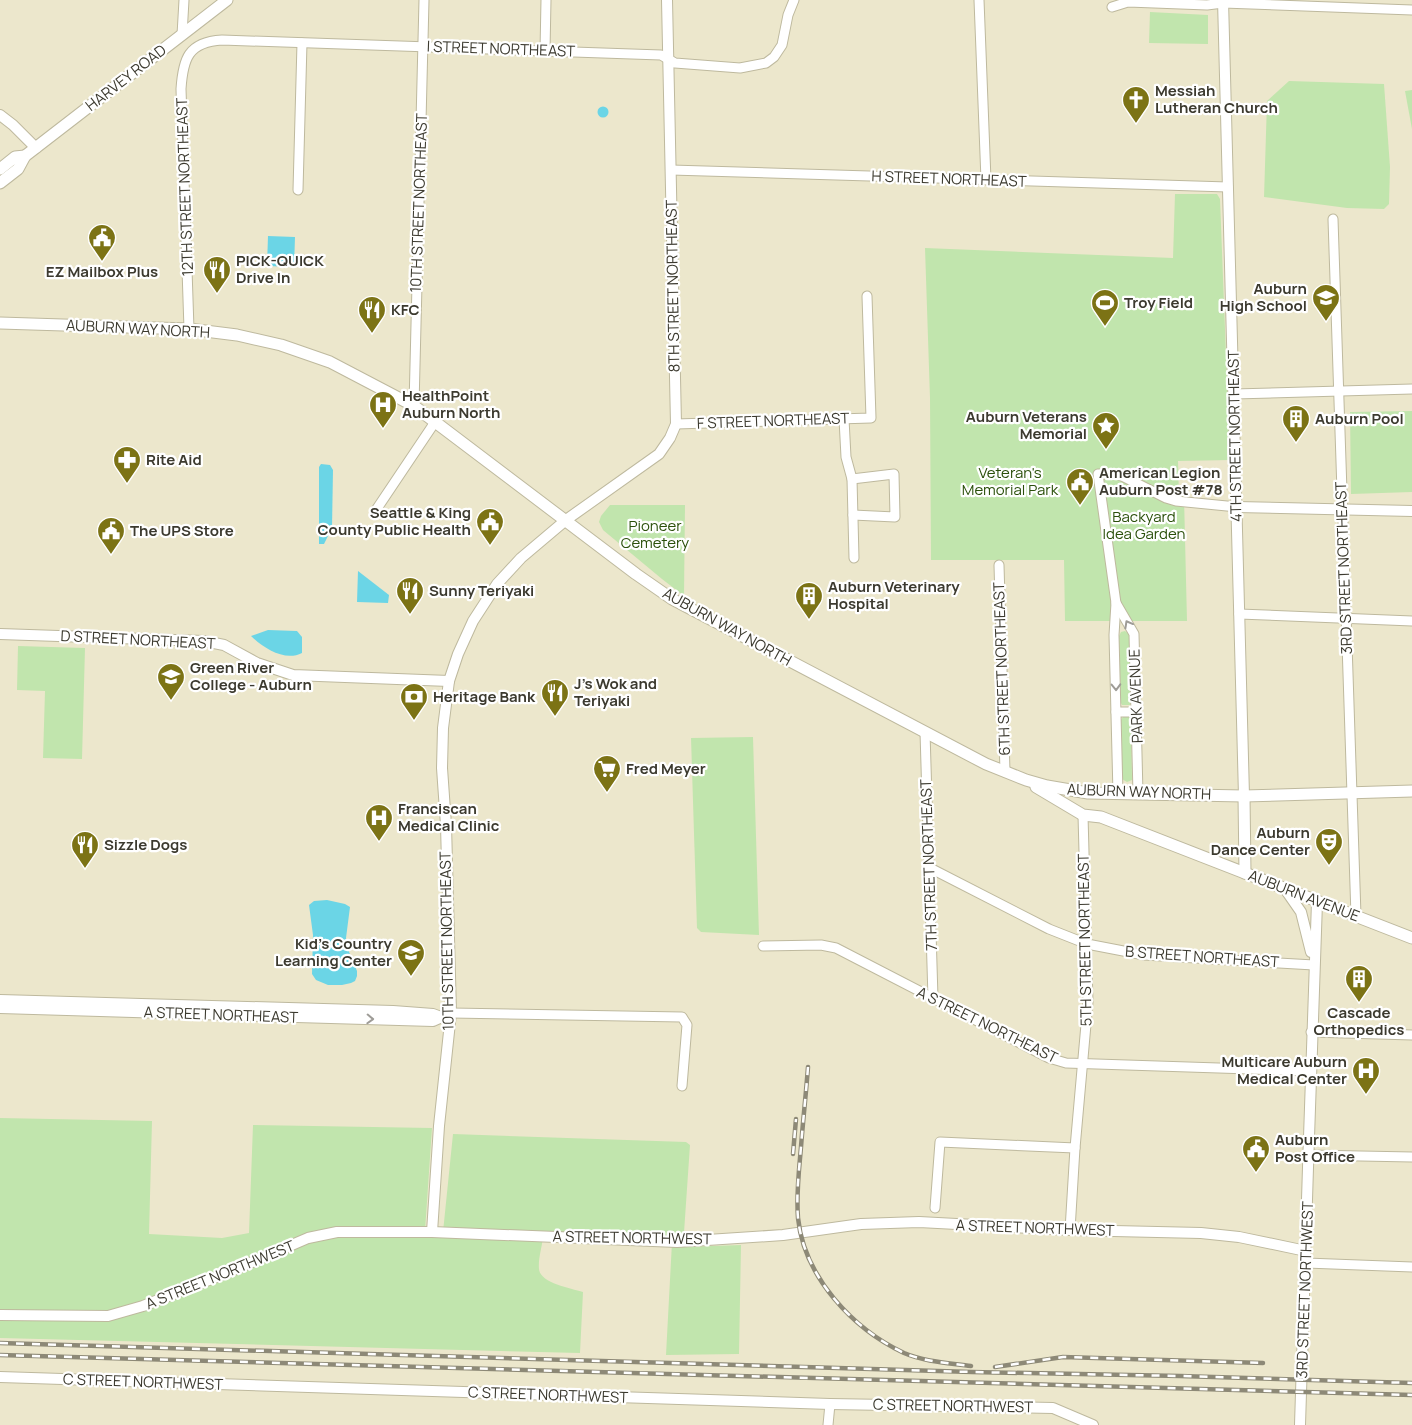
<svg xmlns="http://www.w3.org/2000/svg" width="1412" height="1425" font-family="Manrope,sans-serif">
<rect width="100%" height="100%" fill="#ece7cc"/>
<g fill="#c1e5ad">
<polygon points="1150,12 1208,15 1208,44 1149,43"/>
<polygon points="1289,81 1384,84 1390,167 1389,204 1384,209 1347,208 1264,197 1267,101"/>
<polygon points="1412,90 1412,129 1405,91"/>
<polygon points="1175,194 1217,194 1220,199 1230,460 1178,461 1179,496 1184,497 1187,621 1065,621 1064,560 931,560 930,398 925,248 1173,258"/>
<polygon points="1412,411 1412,492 1351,494 1350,412"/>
<polygon points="610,505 685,505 684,596 662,579 603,530 599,522 601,516"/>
<polygon points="1125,631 1130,635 1131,702 1130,705 1122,705 1121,703 1119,636 1121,632"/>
<polygon points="18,646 85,648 82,759 43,758 45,691 17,690"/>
<polygon points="1124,715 1131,718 1132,780 1127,782 1122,779 1121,720"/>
<polygon points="753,737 759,935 701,932 697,928 691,738"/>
<path d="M0,1118L152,1121L149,1234L222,1238L249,1233L253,1125L432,1128L425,1231L443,1232L453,1134L686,1142L690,1145L683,1247L741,1245L739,1354L666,1355L672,1242L543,1237C542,1247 538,1259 539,1269C540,1283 570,1288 583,1292L580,1353L0,1338Z"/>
</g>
<g fill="#6bd5e6">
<circle cx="603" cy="112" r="5.5"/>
<polygon points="268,236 295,237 294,267 267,266"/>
<polygon points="321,464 330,465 333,470 332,528 324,544 319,544 319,467"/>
<polygon points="358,571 389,595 388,603 357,602"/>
<path d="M268,630L297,631L302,637V653C285,662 263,648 251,636Z"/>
<polygon points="327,900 345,904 350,907 346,938 347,947 357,971 357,976 355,981 351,983 342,985 328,985 316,980 312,974 313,935 309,905 314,901"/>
</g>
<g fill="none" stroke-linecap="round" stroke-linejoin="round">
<defs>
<g id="minor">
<polyline points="979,0 986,180"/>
<polyline points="1112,7 1128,2 1207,5 1223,3 1412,10"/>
<polyline points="182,35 184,0"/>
<polyline points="545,51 546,0"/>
<polyline points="671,170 1228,187"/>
<polyline points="298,190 302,43"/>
<polyline points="1333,219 1356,916"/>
<path d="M189,329L181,89C183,59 188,42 222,40L661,55L675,63L740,68L766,63L774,57L782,45L788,15L794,0"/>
<polyline points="1234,394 1412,389"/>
<polyline points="414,406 424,0"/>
<polyline points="844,419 846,457 852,479 854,558"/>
<polyline points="676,424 871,418 867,296"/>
<polyline points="852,479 894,474 895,517 853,515"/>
<polyline points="376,510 435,422"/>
<polyline points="999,565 1005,772"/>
<polyline points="1116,603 1134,634 1138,794"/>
<polyline points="1239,614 1412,621"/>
<polyline points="1116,712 1136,712"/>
<polyline points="925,732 933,998"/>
<polyline points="1118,794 1114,635 1116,603 1098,474 1118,474 1166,498 1176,501 1237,507"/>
<polyline points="928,867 1049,929 1087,944 1144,955 1314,965"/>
<polyline points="763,946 821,945 836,948 1049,1058 1066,1063 1311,1071"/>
<polyline points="451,1013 682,1017 687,1025 682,1086"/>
<polyline points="1311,1032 1412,1035"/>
<polyline points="1309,1155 1412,1157"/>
<polyline points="935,1208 940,1142 1075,1148"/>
<polyline points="1070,1230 1075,1148 1088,1002 1083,815"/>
<polyline points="1306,1263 1412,1267"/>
<polyline points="828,1425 830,1404"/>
</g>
<g id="tertiary">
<polyline points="1223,0 1244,796"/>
<polyline points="0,115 13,125 36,148"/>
<polyline points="1237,507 1412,511"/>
<polyline points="0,634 204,641 224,645 257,663 293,675 449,681"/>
<polyline points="1285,889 1301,912 1311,952"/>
<polyline points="0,1000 393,1011 433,1014 441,1017"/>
<polyline points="0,1008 433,1021 451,1013"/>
<polyline points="432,1232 439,1126 451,1013 446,825 442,768 443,728 449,681 458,654 473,621 497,584 521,558 566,520 659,454 670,438 676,424 667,0"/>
<polyline points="0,1315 108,1316 143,1306 229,1272 308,1238 337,1232 432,1232 677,1242 783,1235 861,1224 919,1222 1070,1230 1201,1233 1239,1237 1306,1251"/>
<polyline points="0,1377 830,1404 1053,1408 1093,1425"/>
<path d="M1300,1425C1306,1251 1310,1076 1317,902"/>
</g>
<g id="secondary">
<polyline points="0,169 15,157 25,156"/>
<polyline points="0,183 18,169 25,156 227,0"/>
<polyline points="0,323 189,329 237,335 281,345 330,362 414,406 636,574 672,599 986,764 1026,780 1047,786 1088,793 1244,796 1412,791"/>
<polyline points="1036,787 1083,815 1101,817 1412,938"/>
<polyline points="1244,796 1245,873"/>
</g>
</defs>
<use href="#minor" stroke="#beb99e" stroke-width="11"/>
<use href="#tertiary" stroke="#beb99e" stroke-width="12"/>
<use href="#secondary" stroke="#beb99e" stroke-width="13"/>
<use href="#minor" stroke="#fff" stroke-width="9"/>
<use href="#tertiary" stroke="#fff" stroke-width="10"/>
<use href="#secondary" stroke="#fff" stroke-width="11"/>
<defs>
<g id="rail">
<path d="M808,1067C806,1094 803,1120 801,1147C799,1171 796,1194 798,1218C804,1277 853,1329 904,1353C925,1362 950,1363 971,1366"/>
<polyline points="793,1154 796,1119"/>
<polyline points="0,1343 972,1372 1180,1376 1412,1383"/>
<polyline points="0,1355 1412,1395"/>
<polyline points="995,1367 1063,1357 1263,1363"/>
</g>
</defs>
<use href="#rail" stroke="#8d8977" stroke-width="4.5"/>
<use href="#rail" stroke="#fff" stroke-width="2.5" stroke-dasharray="8" stroke-linecap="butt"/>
</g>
<defs><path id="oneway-chevron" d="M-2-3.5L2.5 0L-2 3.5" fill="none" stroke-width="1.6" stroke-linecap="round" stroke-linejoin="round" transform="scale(1.25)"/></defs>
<g stroke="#9e9c97">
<use href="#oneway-chevron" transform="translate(1128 624) rotate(-119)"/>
<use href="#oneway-chevron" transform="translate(1116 687) rotate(89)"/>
<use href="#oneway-chevron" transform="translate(370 1019) rotate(2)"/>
</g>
<defs>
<symbol id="church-pin" viewBox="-11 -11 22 30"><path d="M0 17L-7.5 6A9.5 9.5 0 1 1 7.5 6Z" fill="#7c7315" stroke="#fff"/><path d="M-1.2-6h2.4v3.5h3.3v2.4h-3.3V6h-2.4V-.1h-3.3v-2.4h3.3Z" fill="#fff"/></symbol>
<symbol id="civic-pin" viewBox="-11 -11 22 30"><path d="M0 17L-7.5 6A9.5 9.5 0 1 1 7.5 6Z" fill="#7c7315" stroke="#fff"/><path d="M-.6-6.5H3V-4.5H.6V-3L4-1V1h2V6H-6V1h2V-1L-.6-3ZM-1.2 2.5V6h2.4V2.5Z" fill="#fff"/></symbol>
<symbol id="restaurant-pin" viewBox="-11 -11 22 30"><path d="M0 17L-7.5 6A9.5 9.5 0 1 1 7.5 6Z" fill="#7c7315" stroke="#fff"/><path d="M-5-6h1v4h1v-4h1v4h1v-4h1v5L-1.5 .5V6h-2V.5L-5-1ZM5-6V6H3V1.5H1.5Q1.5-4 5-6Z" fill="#fff"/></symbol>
<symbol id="school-pin" viewBox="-11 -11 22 30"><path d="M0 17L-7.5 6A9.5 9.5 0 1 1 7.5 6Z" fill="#7c7315" stroke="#fff"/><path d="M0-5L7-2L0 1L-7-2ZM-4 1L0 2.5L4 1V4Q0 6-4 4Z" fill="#fff"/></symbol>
<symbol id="stadium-pin" viewBox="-11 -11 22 30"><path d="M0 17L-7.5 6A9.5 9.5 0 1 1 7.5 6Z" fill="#7c7315" stroke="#fff"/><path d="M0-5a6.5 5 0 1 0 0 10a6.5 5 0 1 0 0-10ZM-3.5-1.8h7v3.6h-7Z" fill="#fff"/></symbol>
<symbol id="hospital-pin" viewBox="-11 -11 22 30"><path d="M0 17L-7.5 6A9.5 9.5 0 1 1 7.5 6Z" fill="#7c7315" stroke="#fff"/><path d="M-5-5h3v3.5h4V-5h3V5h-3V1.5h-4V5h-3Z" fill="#fff"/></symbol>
<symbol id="building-pin" viewBox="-11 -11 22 30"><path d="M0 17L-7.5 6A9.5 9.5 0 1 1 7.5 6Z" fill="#7c7315" stroke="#fff"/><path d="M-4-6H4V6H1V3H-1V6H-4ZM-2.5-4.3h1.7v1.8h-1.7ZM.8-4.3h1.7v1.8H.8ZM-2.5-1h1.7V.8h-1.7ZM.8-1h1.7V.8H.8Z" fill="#fff"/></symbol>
<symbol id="sight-pin" viewBox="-11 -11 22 30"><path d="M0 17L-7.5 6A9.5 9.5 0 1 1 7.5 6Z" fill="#7c7315" stroke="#fff"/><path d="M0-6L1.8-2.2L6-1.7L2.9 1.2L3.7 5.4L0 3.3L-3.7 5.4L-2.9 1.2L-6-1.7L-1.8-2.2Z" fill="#fff"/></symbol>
<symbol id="pharmacy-pin" viewBox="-11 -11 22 30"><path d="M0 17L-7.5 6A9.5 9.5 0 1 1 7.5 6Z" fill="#7c7315" stroke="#fff"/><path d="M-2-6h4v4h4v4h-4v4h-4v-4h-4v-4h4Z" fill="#fff"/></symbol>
<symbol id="university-pin" viewBox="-11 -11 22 30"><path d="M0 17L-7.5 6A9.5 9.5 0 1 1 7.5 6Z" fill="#7c7315" stroke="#fff"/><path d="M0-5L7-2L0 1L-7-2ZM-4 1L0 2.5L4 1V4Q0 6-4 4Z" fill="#fff"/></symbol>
<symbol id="bank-pin" viewBox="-11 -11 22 30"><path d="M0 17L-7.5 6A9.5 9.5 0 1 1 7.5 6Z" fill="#7c7315" stroke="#fff"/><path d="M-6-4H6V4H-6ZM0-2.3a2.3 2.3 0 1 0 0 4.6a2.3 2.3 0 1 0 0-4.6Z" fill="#fff"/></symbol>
<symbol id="supermarket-pin" viewBox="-11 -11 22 30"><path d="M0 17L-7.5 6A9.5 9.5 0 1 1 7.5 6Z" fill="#7c7315" stroke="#fff"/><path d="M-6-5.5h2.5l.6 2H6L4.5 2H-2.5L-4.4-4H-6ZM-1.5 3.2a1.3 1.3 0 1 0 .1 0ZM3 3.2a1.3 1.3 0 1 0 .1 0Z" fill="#fff"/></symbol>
<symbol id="theatre-pin" viewBox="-11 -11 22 30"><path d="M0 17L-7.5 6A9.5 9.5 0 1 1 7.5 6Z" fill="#7c7315" stroke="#fff"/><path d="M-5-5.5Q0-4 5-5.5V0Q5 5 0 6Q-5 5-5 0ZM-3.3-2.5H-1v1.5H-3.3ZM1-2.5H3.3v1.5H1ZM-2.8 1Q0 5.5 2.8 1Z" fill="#fff"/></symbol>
</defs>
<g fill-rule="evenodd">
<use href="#church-pin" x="1120" y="84" width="32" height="43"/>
<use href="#civic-pin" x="86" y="222" width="32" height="43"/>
<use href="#restaurant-pin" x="201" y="254" width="32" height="43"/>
<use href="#school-pin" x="1310" y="282" width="32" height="43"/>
<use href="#stadium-pin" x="1089" y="287" width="32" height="43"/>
<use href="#restaurant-pin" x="356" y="294" width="32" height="43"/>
<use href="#hospital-pin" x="367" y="389" width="32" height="43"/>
<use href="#building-pin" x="1280" y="403" width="32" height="43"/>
<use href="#sight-pin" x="1090" y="410" width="32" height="43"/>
<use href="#pharmacy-pin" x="111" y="444" width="32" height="43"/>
<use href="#civic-pin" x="1064" y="466" width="32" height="43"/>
<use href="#civic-pin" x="474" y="506" width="32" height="43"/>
<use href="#civic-pin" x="95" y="515" width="32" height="43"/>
<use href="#restaurant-pin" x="394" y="575" width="32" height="43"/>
<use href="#building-pin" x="793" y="580" width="32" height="43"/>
<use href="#university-pin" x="155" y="661" width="32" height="43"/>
<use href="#restaurant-pin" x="539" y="677" width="32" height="43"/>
<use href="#bank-pin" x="398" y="681" width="32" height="43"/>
<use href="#supermarket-pin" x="591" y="753" width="32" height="43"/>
<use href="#hospital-pin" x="363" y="802" width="32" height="43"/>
<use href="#theatre-pin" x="1313" y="826" width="32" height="43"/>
<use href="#restaurant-pin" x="69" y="829" width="32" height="43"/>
<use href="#school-pin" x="395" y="937" width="32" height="43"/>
<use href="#building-pin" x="1343" y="963" width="32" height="43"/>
<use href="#hospital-pin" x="1350" y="1055" width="32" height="43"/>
<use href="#civic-pin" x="1240" y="1133" width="32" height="43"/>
</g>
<g text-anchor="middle" stroke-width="4.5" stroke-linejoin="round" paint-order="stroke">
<g font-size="15" fill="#3c3a2f" stroke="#fff">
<text transform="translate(501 49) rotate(2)" y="5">I STREET NORTHEAST</text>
<text transform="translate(126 78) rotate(-38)" y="5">HARVEY ROAD</text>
<text transform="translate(949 179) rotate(2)" y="5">H STREET NORTHEAST</text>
<text transform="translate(185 187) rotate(-92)" y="5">12TH STREET NORTHEAST</text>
<text transform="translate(419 203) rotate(-88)" y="5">10TH STREET NORTHEAST</text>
<text transform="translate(673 286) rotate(-91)" y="5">8TH STREET NORTHEAST</text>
<text transform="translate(138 329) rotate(3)" y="5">AUBURN WAY NORTH</text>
<text transform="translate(773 421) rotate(-2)" y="5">F STREET NORTHEAST</text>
<text transform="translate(1235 436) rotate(-91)" y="5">4TH STREET NORTHEAST</text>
<text transform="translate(1344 568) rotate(-92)" y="5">3RD STREET NORTHEAST</text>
<text transform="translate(727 627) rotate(29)" y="5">AUBURN WAY NORTH</text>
<text transform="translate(138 640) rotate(3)" y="5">D STREET NORTHEAST</text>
<text transform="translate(1002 669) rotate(-92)" y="5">6TH STREET NORTHEAST</text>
<text transform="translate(1136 696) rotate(-92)" y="5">PARK AVENUE</text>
<text transform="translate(1139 792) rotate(2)" y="5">AUBURN WAY NORTH</text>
<text transform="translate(929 865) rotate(-92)" y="5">7TH STREET NORTHEAST</text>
<text transform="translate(1304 896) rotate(21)" y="5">AUBURN AVENUE</text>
<text transform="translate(1085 940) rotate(-91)" y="5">5TH STREET NORTHEAST</text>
<text transform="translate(447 941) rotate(-91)" y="5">10TH STREET NORTHEAST</text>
<text transform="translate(1202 957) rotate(4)" y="5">B STREET NORTHEAST</text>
<text transform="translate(221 1015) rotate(2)" y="5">A STREET NORTHEAST</text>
<text transform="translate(987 1025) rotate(26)" y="5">A STREET NORTHEAST</text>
<text transform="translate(1035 1228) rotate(2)" y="5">A STREET NORTHWEST</text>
<text transform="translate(632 1238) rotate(1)" y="5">A STREET NORTHWEST</text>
<text transform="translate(220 1275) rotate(-22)" y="5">A STREET NORTHWEST</text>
<text transform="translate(1305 1290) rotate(-88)" y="5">3RD STREET NORTHWEST</text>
<text transform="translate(143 1382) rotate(2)" y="5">C STREET NORTHWEST</text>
<text transform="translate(548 1395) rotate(2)" y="5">C STREET NORTHWEST</text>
<text transform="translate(953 1406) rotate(1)" y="5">C STREET NORTHWEST</text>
</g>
<g font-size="15" font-weight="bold" fill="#3c3a2f" stroke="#fff" text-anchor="start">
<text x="1155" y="96">Messiah<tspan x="1155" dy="17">Lutheran Church</tspan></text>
<text x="236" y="266">PICK-QUICK<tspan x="236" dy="17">Drive In</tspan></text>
<text x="102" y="277" text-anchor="middle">EZ Mailbox Plus</text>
<text x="1307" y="294" text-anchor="end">Auburn<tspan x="1307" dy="17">High School</tspan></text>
<text x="1124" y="308">Troy Field</text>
<text x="391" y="315">KFC</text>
<text x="402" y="401">HealthPoint<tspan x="402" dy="17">Auburn North</tspan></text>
<text x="1087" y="422" text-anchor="end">Auburn Veterans<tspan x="1087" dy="17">Memorial</tspan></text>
<text x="1315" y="424">Auburn Pool</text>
<text x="146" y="465">Rite Aid</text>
<text x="1099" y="478">American Legion<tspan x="1099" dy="17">Auburn Post #78</tspan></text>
<text x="471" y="518" text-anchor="end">Seattle &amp; King<tspan x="471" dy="17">County Public Health</tspan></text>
<text x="130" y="536">The UPS Store</text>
<text x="828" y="592">Auburn Veterinary<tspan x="828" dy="17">Hospital</tspan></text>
<text x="429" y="596">Sunny Teriyaki</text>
<text x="190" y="673">Green River<tspan x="190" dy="17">College - Auburn</tspan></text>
<text x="574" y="689">J's Wok and<tspan x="574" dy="17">Teriyaki</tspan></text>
<text x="433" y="702">Heritage Bank</text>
<text x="626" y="774">Fred Meyer</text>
<text x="398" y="814">Franciscan<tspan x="398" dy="17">Medical Clinic</tspan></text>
<text x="1310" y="838" text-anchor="end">Auburn<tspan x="1310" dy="17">Dance Center</tspan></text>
<text x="104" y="850">Sizzle Dogs</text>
<text x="392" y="949" text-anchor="end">Kid's Country<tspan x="392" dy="17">Learning Center</tspan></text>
<text x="1359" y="1018" text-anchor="middle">Cascade<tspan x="1359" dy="17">Orthopedics</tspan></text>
<text x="1347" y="1067" text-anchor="end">Multicare Auburn<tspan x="1347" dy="17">Medical Center</tspan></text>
<text x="1275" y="1145">Auburn<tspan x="1275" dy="17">Post Office</tspan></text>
</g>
<g font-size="15" fill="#2b500b" stroke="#fff">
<text x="1010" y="478">Veteran's<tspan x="1010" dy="17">Memorial Park</tspan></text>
<text x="1144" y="522">Backyard<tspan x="1144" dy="17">Idea Garden</tspan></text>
<text x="655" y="531">Pioneer<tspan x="655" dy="17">Cemetery</tspan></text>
</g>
</g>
</svg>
